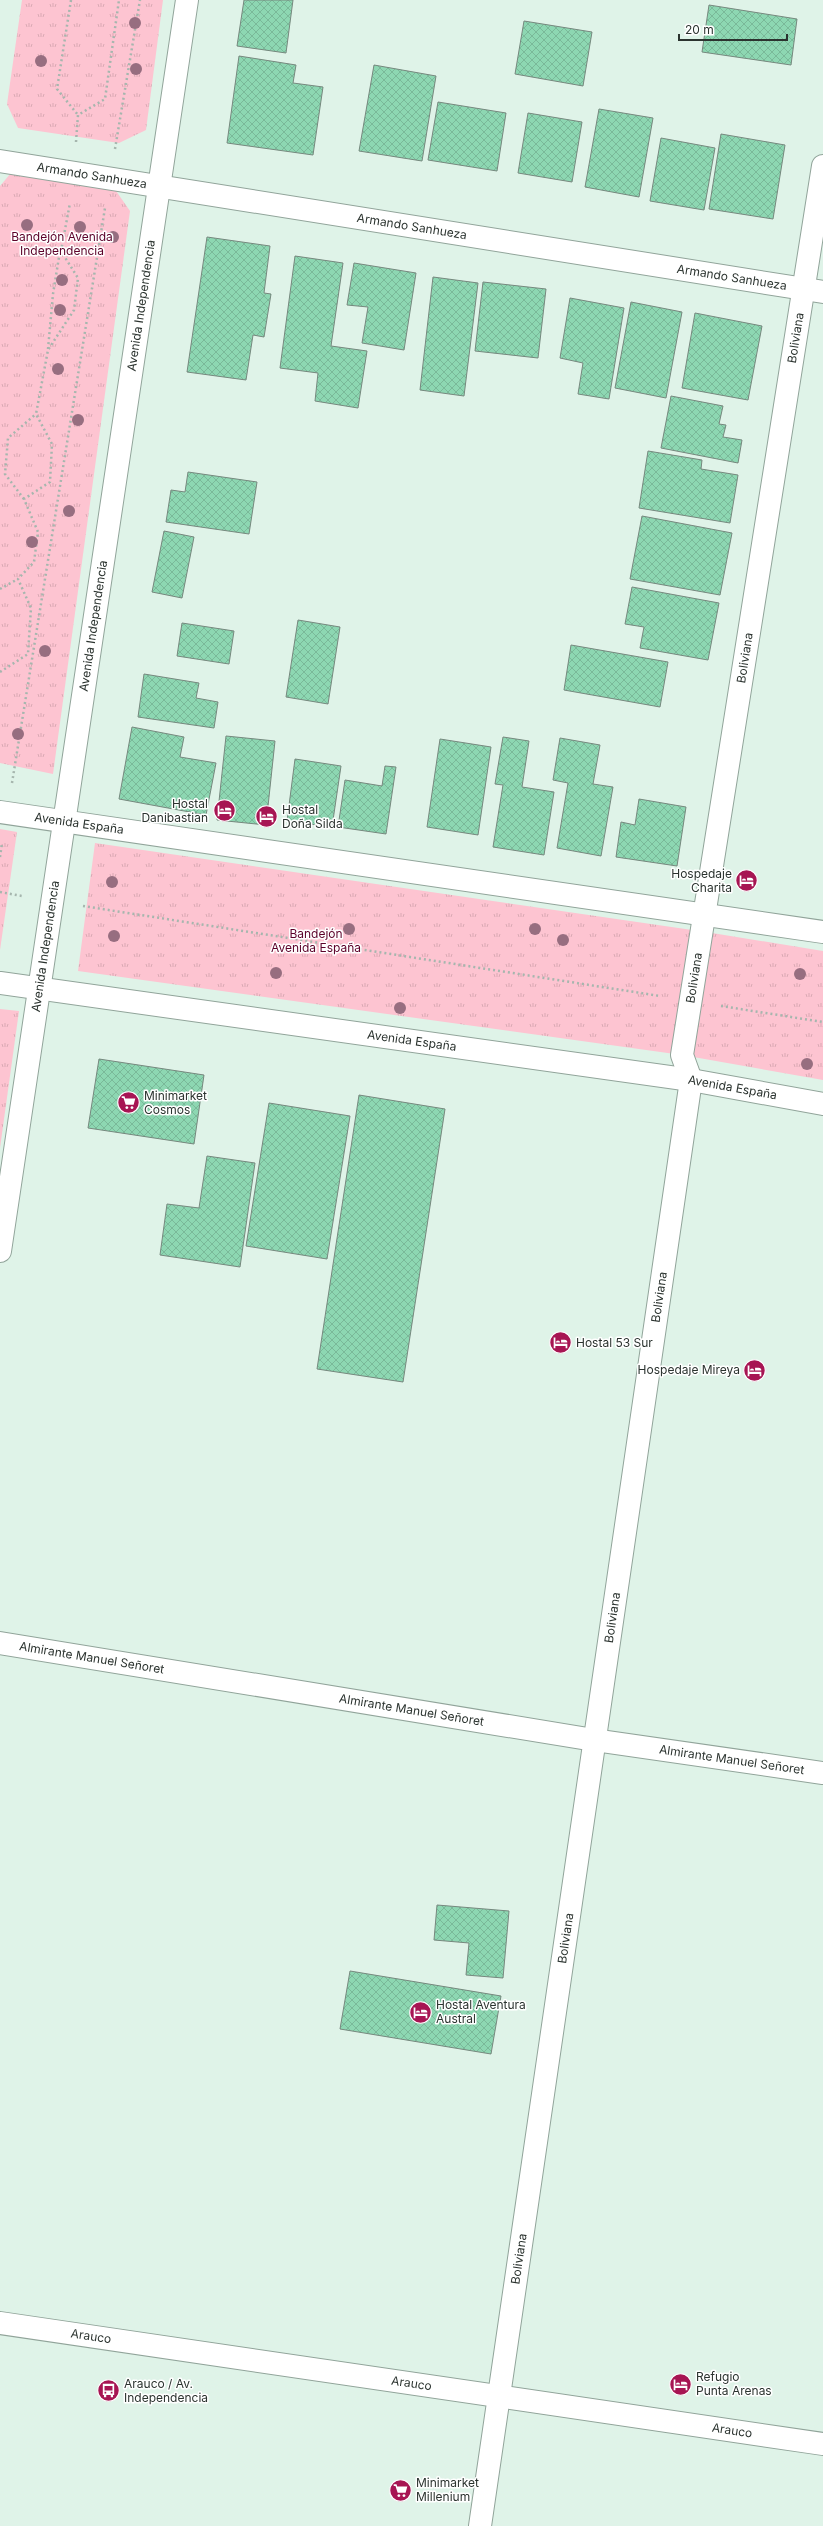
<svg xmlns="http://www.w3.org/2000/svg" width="823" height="2526" font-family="Inter,sans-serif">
<defs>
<pattern id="park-tufts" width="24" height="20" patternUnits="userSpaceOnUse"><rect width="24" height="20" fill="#fdc4d1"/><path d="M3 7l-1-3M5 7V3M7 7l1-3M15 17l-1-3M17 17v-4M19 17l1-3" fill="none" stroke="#d9a9b4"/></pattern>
<pattern id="building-cross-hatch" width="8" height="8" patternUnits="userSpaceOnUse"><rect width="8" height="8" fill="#8dd7b2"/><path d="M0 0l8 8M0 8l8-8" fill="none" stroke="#7ab999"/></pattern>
</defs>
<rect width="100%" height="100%" fill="#dff3e8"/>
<g fill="url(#park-tufts)">
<polygon points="22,0 163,0 146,130 119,143 18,128 7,104"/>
<polygon points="11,173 114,188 130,211 53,774 0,763 0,186"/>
<polygon points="0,829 17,832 0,950"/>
<polygon points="95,843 706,932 823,951 823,1080 682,1055 78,971"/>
<polygon points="0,1009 19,1011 0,1148"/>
</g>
<g fill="url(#building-cross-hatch)" stroke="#76887e">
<polygon points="244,0 293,0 286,53 237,46"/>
<polygon points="709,5 797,19 791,65 702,52"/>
<polygon points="524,21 592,32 583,86 515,74"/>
<polygon points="239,56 296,65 293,83 323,87 313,155 227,143"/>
<polygon points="374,65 436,76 422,161 359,151"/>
<polygon points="438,102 506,113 497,171 428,160"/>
<polygon points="599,109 653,118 639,197 585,187"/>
<polygon points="528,113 582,122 572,182 518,173"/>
<polygon points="721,134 785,145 773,219 709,209"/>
<polygon points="661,138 715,148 704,210 650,201"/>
<polygon points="207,237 270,246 264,293 271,294 264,337 253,335 246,380 187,372"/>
<polygon points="295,256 343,263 331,346 367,351 358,408 315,401 318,373 280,368"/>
<polygon points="354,263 416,273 404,350 362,343 368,307 347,305"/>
<polygon points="433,277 478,283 464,396 420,390"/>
<polygon points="483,282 546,289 538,358 475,351"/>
<polygon points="570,298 624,308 609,399 578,394 583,363 560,358"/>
<polygon points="631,302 682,312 666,398 615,388"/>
<polygon points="695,313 762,326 748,400 682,388"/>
<polygon points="671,396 723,406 719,424 726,425 723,437 742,440 738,463 661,448"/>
<polygon points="648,451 702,460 701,469 738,475 730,523 639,508"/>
<polygon points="188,472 257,482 249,534 166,522 171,490 185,492"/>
<polygon points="642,516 732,533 720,595 630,579"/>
<polygon points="164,531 194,537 182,598 152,592"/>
<polygon points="632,587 719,603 708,660 640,648 644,627 625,624"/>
<polygon points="298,620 340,627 328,704 286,697"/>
<polygon points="182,623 234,631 229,664 177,656"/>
<polygon points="571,645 668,662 660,707 564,690"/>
<polygon points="144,674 199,683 196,698 218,702 214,728 138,717"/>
<polygon points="132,727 184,737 180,757 216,763 206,815 119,799"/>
<polygon points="226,736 275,741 266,825 217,820"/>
<polygon points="503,737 529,741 522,787 554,792 544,855 493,847 503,785 495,784"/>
<polygon points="560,738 600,745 593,784 613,787 601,856 557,848 568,783 553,780"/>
<polygon points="440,739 491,747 478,835 427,827"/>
<polygon points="295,759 341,766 332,827 287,821"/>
<polygon points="385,766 396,767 386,834 338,827 345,780 382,786"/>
<polygon points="639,799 686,807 677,866 616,857 621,822 635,825"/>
<polygon points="99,1059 204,1075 194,1144 88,1128"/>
<polygon points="359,1095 445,1109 403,1382 317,1369"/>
<polygon points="269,1103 350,1116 327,1259 246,1246"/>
<polygon points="207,1156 255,1163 240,1267 160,1255 167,1204 199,1208"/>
<polygon points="437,1905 509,1911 503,1978 466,1975 469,1943 434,1940"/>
<polygon points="350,1971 501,1996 491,2054 340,2029"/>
</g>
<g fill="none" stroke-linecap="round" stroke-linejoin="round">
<defs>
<g id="minor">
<path id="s1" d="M0,161L823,292"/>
<path id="s2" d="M0,1643L594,1740L823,1773"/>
<path id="s3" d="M0,2323L823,2444"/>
<path id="s4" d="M480,2526L691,1080L682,1055L823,166"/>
</g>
<g id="secondary">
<path id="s5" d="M0,812L823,932"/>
<path id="s6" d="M0,983L691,1080L823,1104"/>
<path id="s7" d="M0,1251L187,0"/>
</g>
</defs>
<use href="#minor" stroke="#91a49a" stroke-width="24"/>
<use href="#secondary" stroke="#91a49a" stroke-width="24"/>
<g stroke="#a6b6ae" stroke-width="2.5" stroke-dasharray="2 3" stroke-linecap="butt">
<polyline points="71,0 57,89 78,115"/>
<polyline points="76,142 78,115 105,99 119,0"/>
<polyline points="115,149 140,0"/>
<polyline points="48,349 53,294 60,251"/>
<polyline points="24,499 5,474 8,438 36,414"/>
<polyline points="0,589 18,579"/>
<polyline points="0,672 28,654 31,608 18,579 34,562 38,532 24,499 50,482 52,444 36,414 48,350 74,310 78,278 61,251 70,203"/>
<polyline points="12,783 105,208"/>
<polyline points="0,857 2,843"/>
<polyline points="0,892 22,896"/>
<polyline points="83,906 660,996"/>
<polyline points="721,1006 823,1022"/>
</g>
<use href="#minor" stroke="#fff" stroke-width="22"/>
<use href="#secondary" stroke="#fff" stroke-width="22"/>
</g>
<g fill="#976e80">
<circle cx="135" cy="23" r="6"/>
<circle cx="41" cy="61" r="6"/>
<circle cx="136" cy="69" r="6"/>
<circle cx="27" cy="225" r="6"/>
<circle cx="80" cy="227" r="6"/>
<circle cx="113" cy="237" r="6"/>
<circle cx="62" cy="280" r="6"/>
<circle cx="60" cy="310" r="6"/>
<circle cx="58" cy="369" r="6"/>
<circle cx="78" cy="420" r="6"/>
<circle cx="69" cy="511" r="6"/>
<circle cx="32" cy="542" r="6"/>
<circle cx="45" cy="651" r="6"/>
<circle cx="18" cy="734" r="6"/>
<circle cx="112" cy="882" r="6"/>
<circle cx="349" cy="929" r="6"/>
<circle cx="535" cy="929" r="6"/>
<circle cx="114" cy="936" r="6"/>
<circle cx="563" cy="940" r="6"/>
<circle cx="276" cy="973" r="6"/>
<circle cx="800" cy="974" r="6"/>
<circle cx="400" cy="1008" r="6"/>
<circle cx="807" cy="1064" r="6"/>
</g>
<defs>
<symbol id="hotel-disc" viewBox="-11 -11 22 22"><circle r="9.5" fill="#a71553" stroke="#fff"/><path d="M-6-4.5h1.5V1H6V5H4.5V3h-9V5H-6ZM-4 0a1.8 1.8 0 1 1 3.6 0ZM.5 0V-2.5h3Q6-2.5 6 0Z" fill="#fff"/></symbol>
<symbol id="supermarket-disc" viewBox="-11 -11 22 22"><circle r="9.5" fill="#a71553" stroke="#fff"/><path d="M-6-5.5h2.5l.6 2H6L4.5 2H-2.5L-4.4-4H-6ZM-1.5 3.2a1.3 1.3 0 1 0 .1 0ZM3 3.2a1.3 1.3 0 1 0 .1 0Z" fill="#fff"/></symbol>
<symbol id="bus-disc" viewBox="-11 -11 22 22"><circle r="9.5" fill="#a71553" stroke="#fff"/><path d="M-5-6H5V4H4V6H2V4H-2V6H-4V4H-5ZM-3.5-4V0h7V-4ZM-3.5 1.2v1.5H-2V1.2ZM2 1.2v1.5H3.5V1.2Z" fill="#fff"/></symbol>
</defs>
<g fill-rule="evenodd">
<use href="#hotel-disc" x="212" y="798" width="25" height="25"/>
<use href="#hotel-disc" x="254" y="804" width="25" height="25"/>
<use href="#hotel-disc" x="734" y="868" width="25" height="25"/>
<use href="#supermarket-disc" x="116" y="1090" width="25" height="25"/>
<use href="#hotel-disc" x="548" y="1330" width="25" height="25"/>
<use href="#hotel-disc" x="742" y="1358" width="25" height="25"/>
<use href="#hotel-disc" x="408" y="2000" width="25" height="25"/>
<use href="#hotel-disc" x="668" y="2372" width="25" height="25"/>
<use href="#bus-disc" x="96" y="2378" width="25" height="25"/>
<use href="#supermarket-disc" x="388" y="2478" width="25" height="25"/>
</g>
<g text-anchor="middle" stroke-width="3" stroke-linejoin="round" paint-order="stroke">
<g font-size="12" fill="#2b332f" stroke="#fff">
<text dy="4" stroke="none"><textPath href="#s1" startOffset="93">Armando Sanhueza</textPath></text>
<text dy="4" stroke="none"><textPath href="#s1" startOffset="417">Armando Sanhueza</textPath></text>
<text dy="4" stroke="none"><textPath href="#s1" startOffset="741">Armando Sanhueza</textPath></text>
<text dy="4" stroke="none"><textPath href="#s7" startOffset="956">Avenida Independencia</textPath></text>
<text dy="4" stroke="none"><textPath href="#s4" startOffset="2214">Boliviana</textPath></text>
<text dy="4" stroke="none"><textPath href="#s7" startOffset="632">Avenida Independencia</textPath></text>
<text dy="4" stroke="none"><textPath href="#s4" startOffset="1890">Boliviana</textPath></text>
<text dy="4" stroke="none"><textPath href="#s5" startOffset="80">Avenida España</textPath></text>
<text dy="4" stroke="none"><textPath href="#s7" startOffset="308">Avenida Independencia</textPath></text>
<text dy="4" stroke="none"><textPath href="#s4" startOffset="1566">Boliviana</textPath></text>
<text dy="4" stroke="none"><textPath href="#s6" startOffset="416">Avenida España</textPath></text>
<text dy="4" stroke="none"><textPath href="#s6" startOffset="740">Avenida España</textPath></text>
<text dy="4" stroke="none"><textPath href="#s4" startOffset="1242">Boliviana</textPath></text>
<text dy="4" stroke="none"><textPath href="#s4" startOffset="918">Boliviana</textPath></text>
<text dy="4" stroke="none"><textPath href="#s2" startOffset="93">Almirante Manuel Señoret</textPath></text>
<text dy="4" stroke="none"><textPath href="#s2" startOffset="417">Almirante Manuel Señoret</textPath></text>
<text dy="4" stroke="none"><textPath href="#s2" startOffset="741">Almirante Manuel Señoret</textPath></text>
<text dy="4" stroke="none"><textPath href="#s4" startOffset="594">Boliviana</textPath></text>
<text dy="4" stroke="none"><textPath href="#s4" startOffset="270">Boliviana</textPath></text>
<text dy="4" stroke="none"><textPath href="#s3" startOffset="92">Arauco</textPath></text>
<text dy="4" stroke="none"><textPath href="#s3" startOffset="416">Arauco</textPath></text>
<text dy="4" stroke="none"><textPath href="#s3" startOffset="740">Arauco</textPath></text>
</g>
<g font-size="12" fill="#5c022a" stroke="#fff">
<text x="62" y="241">Bandejón Avenida<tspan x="62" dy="14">Independencia</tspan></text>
<text x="316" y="938">Bandejón<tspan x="316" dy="14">Avenida España</tspan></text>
</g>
<g font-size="12" fill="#2b332f" stroke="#fff" text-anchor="start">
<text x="208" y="808" text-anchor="end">Hostal<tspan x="208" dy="14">Danibastian</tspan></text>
<text x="282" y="814">Hostal<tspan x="282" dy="14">Doña Silda</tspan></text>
<text x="732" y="878" text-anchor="end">Hospedaje<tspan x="732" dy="14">Charita</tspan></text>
<text x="144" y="1100">Minimarket<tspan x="144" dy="14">Cosmos</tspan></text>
<text x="576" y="1347">Hostal 53 Sur</text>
<text x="740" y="1374" text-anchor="end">Hospedaje Mireya</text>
<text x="436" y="2009">Hostal Aventura<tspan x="436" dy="14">Austral</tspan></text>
<text x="696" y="2381">Refugio<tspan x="696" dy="14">Punta Arenas</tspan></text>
<text x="124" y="2388">Arauco / Av.<tspan x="124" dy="14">Independencia</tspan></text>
<text x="416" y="2487">Minimarket<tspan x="416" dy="14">Millenium</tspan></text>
</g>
</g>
<path d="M679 34v6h108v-6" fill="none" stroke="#2b332f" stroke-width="2"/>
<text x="685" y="34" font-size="12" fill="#2b332f" stroke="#ffffff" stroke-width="3" paint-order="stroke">20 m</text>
</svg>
